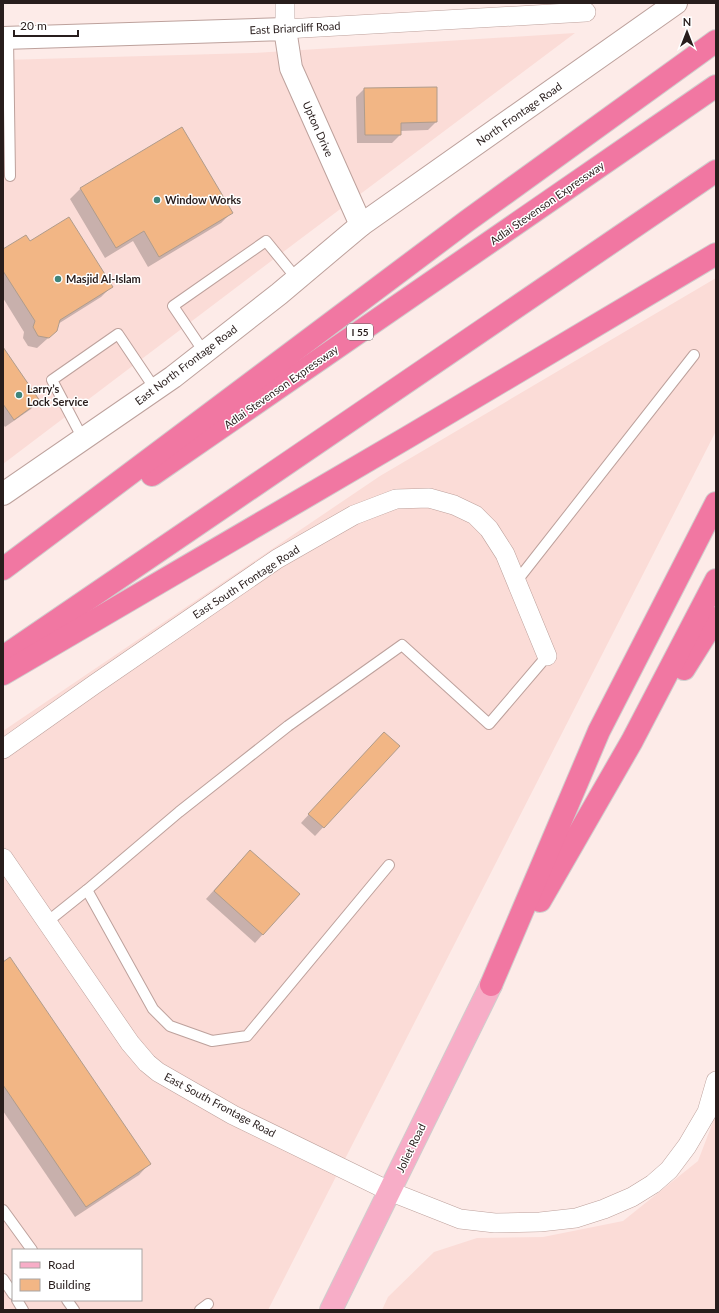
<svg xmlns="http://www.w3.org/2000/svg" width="719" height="1313" font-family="Lato,sans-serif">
<rect width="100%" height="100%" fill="#fdebe8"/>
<g fill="#fbdcd7" fill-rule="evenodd">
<polygon points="575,33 299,240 3,464 3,60 252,53"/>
<path d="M716,278V431L268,1310H3V731L380,476ZM13,1250H141V1300H13Z"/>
<polygon points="716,1114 716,1310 382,1310 388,1297 434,1252 477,1238 543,1237 623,1221 698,1161"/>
</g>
<g fill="#0003">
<polygon points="364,89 436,122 428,130 400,131 400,135 392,143 357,143 356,97"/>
<polygon points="81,188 232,212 221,223 148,267 133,241 105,258 70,199"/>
<polygon points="30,242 112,286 101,297 58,324 57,330 37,348 28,346 23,338 24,332 3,298 3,250"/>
<polygon points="3,349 39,401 31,409 5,427 3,424"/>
<polygon points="376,741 399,746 315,836 301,823"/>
<polygon points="242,859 263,934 255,943 206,899"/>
<polygon points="3,963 149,1164 139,1175 75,1217 3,1111"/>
</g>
<g fill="#f2b685" stroke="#b09c8c">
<polygon points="437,87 437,122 401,123 401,135 365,135 364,88"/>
<polygon points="182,127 233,213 159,257 144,231 116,248 80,188"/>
<polygon points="69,217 113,287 60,320 57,331 49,338 38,336 33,327 35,321 3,271 3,249 26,235 30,241"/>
<polygon points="3,347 40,401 14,420 3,404"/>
<polygon points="384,732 400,746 324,828 308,814"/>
<polygon points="250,850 300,894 263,935 214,891"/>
<polygon points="10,957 151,1164 86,1207 3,1085 3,962"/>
</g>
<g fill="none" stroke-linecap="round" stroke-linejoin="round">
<defs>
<g id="service">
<polyline points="8,37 10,176"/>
<polyline points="204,352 173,306 266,241 297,279"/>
<polyline points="83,439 52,380 118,334 155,389"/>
<polyline points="516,582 694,355"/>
<polyline points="87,890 153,1009 170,1026 212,1041 247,1036 389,865"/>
<polyline points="47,922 87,890 179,812 288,726 402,645 489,724 547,656"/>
<polyline points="3,1210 32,1250"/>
<polyline points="3,1279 13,1294"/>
<polyline points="17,1300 23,1310"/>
<polyline points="67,1300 74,1310"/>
<polyline points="200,1310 208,1304"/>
</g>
<g id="minor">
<polyline points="285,3 285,29 586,12"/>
<polyline points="3,749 95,684 277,559 354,515 396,499 429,498 454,505 475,515 489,529 505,554 547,656"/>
<polyline points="3,858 130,1043 147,1063 158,1072 233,1115 389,1191 460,1219 495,1223 540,1222 576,1218 604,1209 632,1197 653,1184 669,1170 687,1146 707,1112 716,1081"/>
</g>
<g id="tertiary">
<polyline points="3,38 285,29 291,68 361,225"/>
<polyline points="3,494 173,377 279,294 361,225 676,3"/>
</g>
<polyline id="primary" points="331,1310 491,985"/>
<g id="motorway">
<polyline points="152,475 716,86"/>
<polyline points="3,569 467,221 716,41"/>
<polyline points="3,657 716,171"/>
<polyline points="684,669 716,618"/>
<polyline points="3,674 408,437 716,254"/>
<polyline points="540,901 632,741 716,580"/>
<polyline points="491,985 599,731 716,503"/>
</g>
</defs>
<use href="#service" stroke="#bda19c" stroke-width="12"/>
<use href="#minor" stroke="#bda19c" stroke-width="20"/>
<use href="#tertiary" stroke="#bda19c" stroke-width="24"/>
<use href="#primary" stroke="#d0cdcd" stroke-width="24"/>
<use href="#motorway" stroke="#d0cdcd" stroke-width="24"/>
<use href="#service" stroke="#fff" stroke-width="10"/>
<use href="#minor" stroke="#fff" stroke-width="19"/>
<use href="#tertiary" stroke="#fff" stroke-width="22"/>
<use href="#primary" stroke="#f7adc7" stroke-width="22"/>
<use href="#motorway" stroke="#f177a2" stroke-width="22"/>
</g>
<g fill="#40857b" stroke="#fff" stroke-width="1.5">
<circle cx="157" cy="200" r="4"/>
<circle cx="58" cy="279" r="4"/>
<circle cx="19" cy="395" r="4"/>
</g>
<g text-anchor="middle" stroke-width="3" stroke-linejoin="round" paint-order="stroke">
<rect fill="#fff" stroke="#686160" stroke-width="1" x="347" y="324" width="26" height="16" rx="3"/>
<g font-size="10" font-weight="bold" fill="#281d1c">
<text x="360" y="336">I 55</text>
</g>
<g font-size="11" fill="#281d1c" stroke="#fff">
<text transform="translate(295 28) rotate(-3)" y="4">East Briarcliff Road</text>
<text transform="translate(519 114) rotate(-35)" y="4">North Frontage Road</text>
<text transform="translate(318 129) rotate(66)" y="4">Upton Drive</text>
<text transform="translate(547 203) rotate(-35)" y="4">Adlai Stevenson Expressway</text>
<text transform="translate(186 365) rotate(-37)" y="4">East North Frontage Road</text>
<text transform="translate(281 387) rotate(-35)" y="4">Adlai Stevenson Expressway</text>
<text transform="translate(246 582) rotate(-33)" y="4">East South Frontage Road</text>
<text transform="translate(220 1105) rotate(28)" y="4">East South Frontage Road</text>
<text transform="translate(411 1148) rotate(-64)" y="4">Joliet Road</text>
</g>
<g font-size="11" font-weight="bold" fill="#281d1c" stroke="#fff" text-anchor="start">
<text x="165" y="204">Window Works</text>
<text x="66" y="283">Masjid Al-Islam</text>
<text x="27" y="393">Larry’s<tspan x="27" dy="13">Lock Service</tspan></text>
</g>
</g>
<rect width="719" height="1313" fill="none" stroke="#281d1c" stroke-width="8"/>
<rect x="12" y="1249" width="130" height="52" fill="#ffffff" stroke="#a9a5a4"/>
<rect x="20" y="1262" width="20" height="6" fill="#f7adc7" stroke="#a9a5a4"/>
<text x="48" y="1269" font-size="12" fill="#281d1c">Road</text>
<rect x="20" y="1279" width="20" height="12" fill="#f2b685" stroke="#a9a5a4"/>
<text x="48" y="1289" font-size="12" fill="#281d1c">Building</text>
<g transform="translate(687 32)" stroke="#ffffff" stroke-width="3" paint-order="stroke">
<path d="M0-3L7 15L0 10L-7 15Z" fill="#281d1c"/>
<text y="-6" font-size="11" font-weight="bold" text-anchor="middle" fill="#281d1c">N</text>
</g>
<path d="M14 30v6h64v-6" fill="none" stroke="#281d1c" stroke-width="2"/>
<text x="20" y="30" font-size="12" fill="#281d1c" stroke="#ffffff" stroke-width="3" paint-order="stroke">20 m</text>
</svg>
